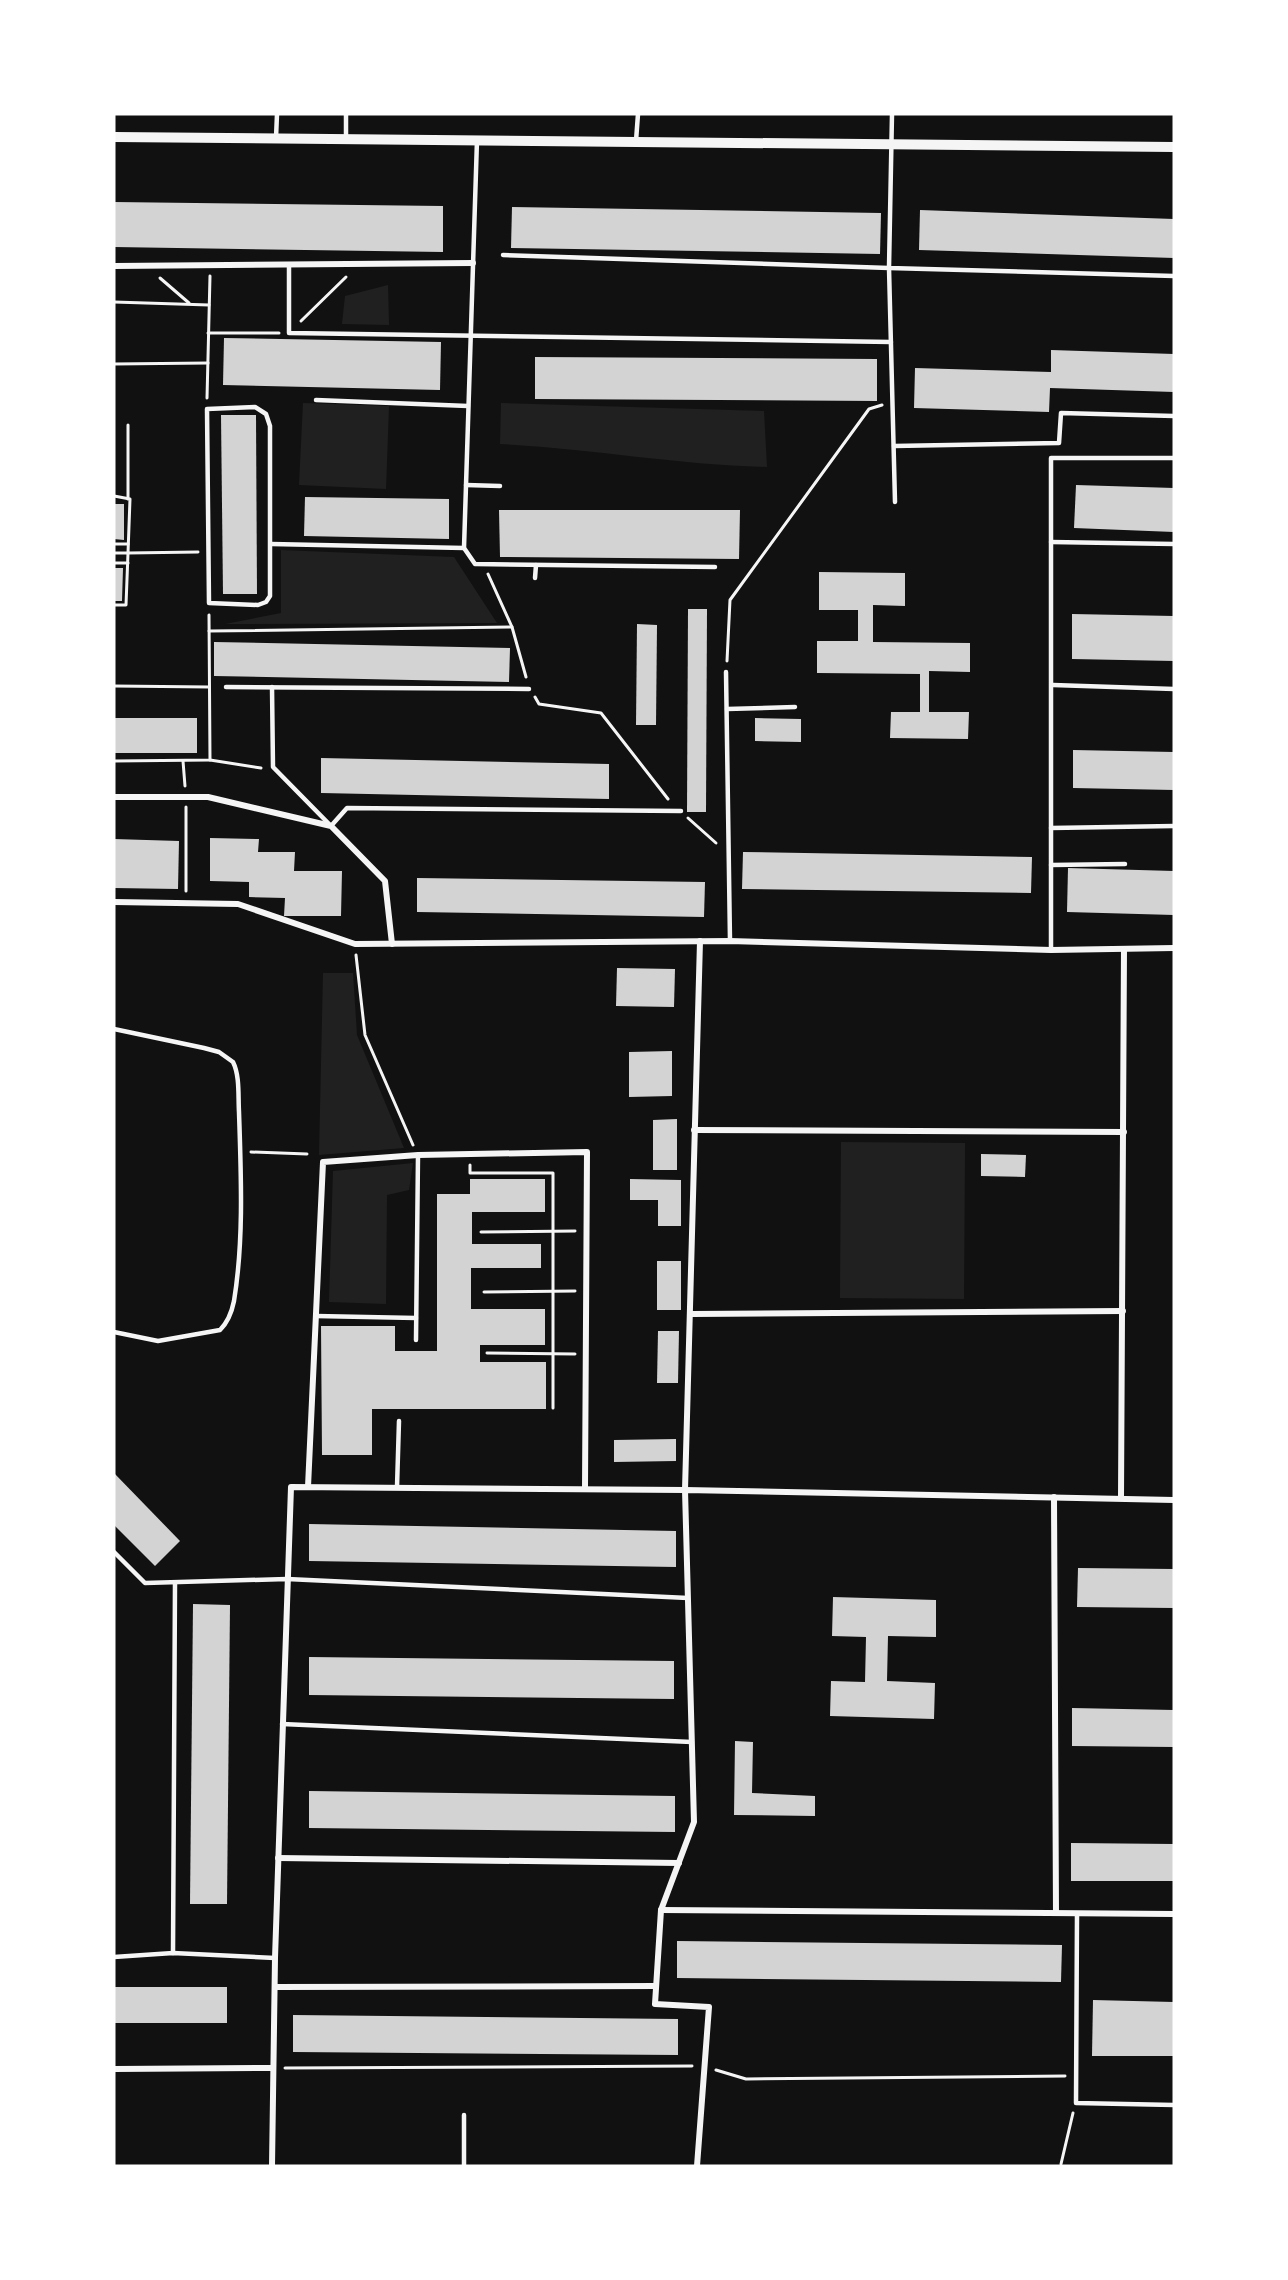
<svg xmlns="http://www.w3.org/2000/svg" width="1288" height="2280" font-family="Literata,serif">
<rect width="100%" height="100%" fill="#111"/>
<g fill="#202020">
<polygon points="388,285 389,325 342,324 345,296"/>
<polygon points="303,403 389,406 386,489 299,485"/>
<path d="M501,403L764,411L767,467C677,465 589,448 500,444Z"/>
<polygon points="281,550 454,557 497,623 225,624 281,613"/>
<polygon points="323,973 353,973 357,1035 404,1148 319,1155"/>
<polygon points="841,1142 965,1143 964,1299 840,1298"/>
<polygon points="413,1163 409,1190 387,1195 386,1304 329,1302 333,1171"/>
</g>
<g fill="#d3d3d3">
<polygon points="114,202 443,206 443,252 114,247"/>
<polygon points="512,207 881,213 880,254 511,248"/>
<polygon points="920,210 1174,219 1174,258 919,250"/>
<polygon points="224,338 441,342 440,390 223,385"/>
<polygon points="1051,350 1174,354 1174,392 1050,388 1049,412 914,408 915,368 1051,372"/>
<polygon points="535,357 877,359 877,401 535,399"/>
<polygon points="221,415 256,415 257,594 223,594"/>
<polygon points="1076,485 1174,488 1174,532 1074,528"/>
<polygon points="305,497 449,499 449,539 304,536"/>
<polygon points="114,504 124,504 124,540 114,539"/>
<polygon points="499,510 740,510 739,559 500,557"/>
<polygon points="114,568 123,568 122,601 114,601"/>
<polygon points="819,572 905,573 905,606 873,605 873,642 970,643 970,672 929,671 929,712 969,712 968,739 890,738 891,712 920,712 920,674 817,673 817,641 858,641 858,610 819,610"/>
<polygon points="688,609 707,609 706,812 687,812"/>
<polygon points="1072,614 1174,616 1174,661 1072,659"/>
<polygon points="637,624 657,625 656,725 636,725"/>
<polygon points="214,642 510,648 509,682 214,676"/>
<rect x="114" y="718" width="83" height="35"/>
<polygon points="755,718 801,719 801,742 755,741"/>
<polygon points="1073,750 1174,752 1174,790 1073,788"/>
<polygon points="321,758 609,764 609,799 321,793"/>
<polygon points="210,838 259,839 258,852 295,852 294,871 342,871 341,916 284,916 285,898 249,897 249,882 210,881"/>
<polygon points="114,839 179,841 178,889 114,888"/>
<polygon points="743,852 1032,857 1031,893 742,889"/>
<polygon points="1068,868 1174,871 1174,915 1067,912"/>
<polygon points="417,878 705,882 704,917 417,912"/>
<polygon points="617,968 675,969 674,1007 616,1006"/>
<polygon points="672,1051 672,1096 629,1097 629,1052"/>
<polygon points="677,1119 677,1170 653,1170 653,1120"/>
<polygon points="981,1154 1026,1155 1025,1177 981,1176"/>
<polygon points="470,1179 545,1179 545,1212 472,1212 472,1244 541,1244 541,1268 471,1268 471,1309 545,1309 545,1345 480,1345 480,1362 546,1362 546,1409 372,1409 372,1455 322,1455 321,1326 395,1326 395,1351 437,1351 437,1194 470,1194"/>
<polygon points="630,1179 681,1180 681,1226 658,1226 658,1200 630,1200"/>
<rect x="657" y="1261" width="24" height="49"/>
<polygon points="658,1331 679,1331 678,1383 657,1383"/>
<polygon points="676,1439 676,1461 614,1462 614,1440"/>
<polygon points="114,1473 180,1541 155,1566 114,1525"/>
<polygon points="309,1524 676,1531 676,1567 309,1561"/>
<polygon points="1078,1568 1174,1569 1174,1608 1077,1607"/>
<polygon points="833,1597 936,1600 936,1637 888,1636 887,1681 935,1683 934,1719 830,1716 831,1681 865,1682 866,1637 832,1636"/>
<polygon points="193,1604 230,1605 227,1904 190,1904"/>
<polygon points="309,1657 674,1661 674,1699 309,1695"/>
<polygon points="1072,1708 1174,1710 1174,1747 1072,1746"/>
<polygon points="735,1741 753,1742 752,1793 815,1796 815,1816 734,1815"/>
<polygon points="309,1791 675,1796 675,1832 309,1828"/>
<polygon points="1071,1843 1174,1844 1174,1881 1071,1881"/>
<polygon points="677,1941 1062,1945 1061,1982 677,1978"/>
<rect x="114" y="1987" width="113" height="36"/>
<polygon points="1093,2000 1174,2002 1174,2056 1092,2056"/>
<polygon points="293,2015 678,2019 678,2055 293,2052"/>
</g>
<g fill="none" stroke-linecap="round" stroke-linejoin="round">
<g stroke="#f5f5f5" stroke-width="3">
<polyline points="160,278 189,303"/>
<polyline points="114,302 209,305"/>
<polyline points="301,321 346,277"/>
<polyline points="208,333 279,333"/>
<polyline points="114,364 208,363"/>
<polyline points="207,398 210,276"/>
<polyline points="114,496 130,499 128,553 198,552"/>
<polyline points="128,499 128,425"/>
<polyline points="114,544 128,544"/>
<polyline points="114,553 128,553 126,605 114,605"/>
<polyline points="114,563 128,563"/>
<polyline points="488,574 512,627 526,677"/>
<polyline points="209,631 512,627"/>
<polyline points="727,661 730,600 869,409 882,405"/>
<polyline points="114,686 209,687"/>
<polyline points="535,697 539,704 601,713 668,799"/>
<polyline points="210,760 261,768"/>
<polyline points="114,761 210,760 209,615"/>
<polyline points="183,761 185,786"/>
<polyline points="186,807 186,891"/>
<polyline points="688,818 716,843"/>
<polyline points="356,955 365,1035 413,1145"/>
<polyline points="251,1152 307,1154"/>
<polyline points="470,1165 470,1173 553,1173 553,1408"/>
<polyline points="481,1232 575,1231"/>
<polyline points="484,1292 575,1291"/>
<polyline points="487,1353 575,1354"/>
<polyline points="285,2068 692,2066"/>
<polyline points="716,2070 746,2079 1065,2076"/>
<polyline points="1061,2164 1073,2113"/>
</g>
<g stroke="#f5f5f5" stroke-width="4.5">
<polyline points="892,114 889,268 1174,276"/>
<polyline points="276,138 277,114"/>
<polyline points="346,138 346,114"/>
<polyline points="477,140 464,548 475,564 715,567"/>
<polyline points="636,141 638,114"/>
<polyline points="503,255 889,268 895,502"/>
<polyline points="289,265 289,333 891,342"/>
<polyline points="316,400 468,406"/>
<polygon points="255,407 266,414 270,426 270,596 266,602 258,605 209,603 207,409"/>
<polyline points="894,446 1059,443 1061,413 1174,416"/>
<polyline points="466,485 500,486"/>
<polyline points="1051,542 1174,544"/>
<polyline points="271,544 464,548"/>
<polyline points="535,578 536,565"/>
<polyline points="726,672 730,941"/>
<polyline points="1053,685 1174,689"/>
<polyline points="226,687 529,689"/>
<polyline points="272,687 273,767 331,826 347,808 681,811"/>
<polyline points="727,709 795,707"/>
<polyline points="1051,828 1174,826"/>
<polyline points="1051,865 1125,864"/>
<polyline points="1051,950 1051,458 1174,458"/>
<path d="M114,1029L204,1048L219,1052L233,1062C240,1076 238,1096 239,1112C241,1174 244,1240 234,1301C232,1311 227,1323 220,1330L158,1341L114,1332"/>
<polyline points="316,1316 416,1318"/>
<polyline points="416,1340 418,1155"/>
<polyline points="397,1487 399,1421"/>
<polyline points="114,1552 145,1583 287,1579 688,1598"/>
<polyline points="282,1724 692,1742"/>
<polyline points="1077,1914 1076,2103 1174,2105"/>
<polyline points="173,1953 175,1583"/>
<polyline points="114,1957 173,1953 275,1958"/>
<polyline points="464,2166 464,2115"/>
</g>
<g stroke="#f5f5f5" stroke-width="6">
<polyline points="114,266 473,263"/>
<polyline points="114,797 208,797 331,826 385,881 392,944"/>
<polyline points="114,902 238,904 355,944 730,941 1051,950 1174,948"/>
<polyline points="694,1130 1124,1132"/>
<polyline points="692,1314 1123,1311"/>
<polyline points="308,1487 323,1162 418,1155 587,1152 585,1488"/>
<polyline points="1054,1497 1056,1913"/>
<polyline points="1121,1498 1124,949"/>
<polyline points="278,1858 679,1863"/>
<polyline points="661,1910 1174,1914"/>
<polyline points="275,1987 656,1986"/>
<polyline points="114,2069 272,2068"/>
<polyline points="272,2166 275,1958 291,1487 685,1490 700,941"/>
<polyline points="697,2166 709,2007 655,2004 661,1910 694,1822 685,1490 1174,1500"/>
</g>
<polyline stroke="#f5f5f5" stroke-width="10" points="114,137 1174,147"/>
</g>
<rect width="1288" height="2280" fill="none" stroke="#ffffff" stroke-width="231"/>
</svg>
